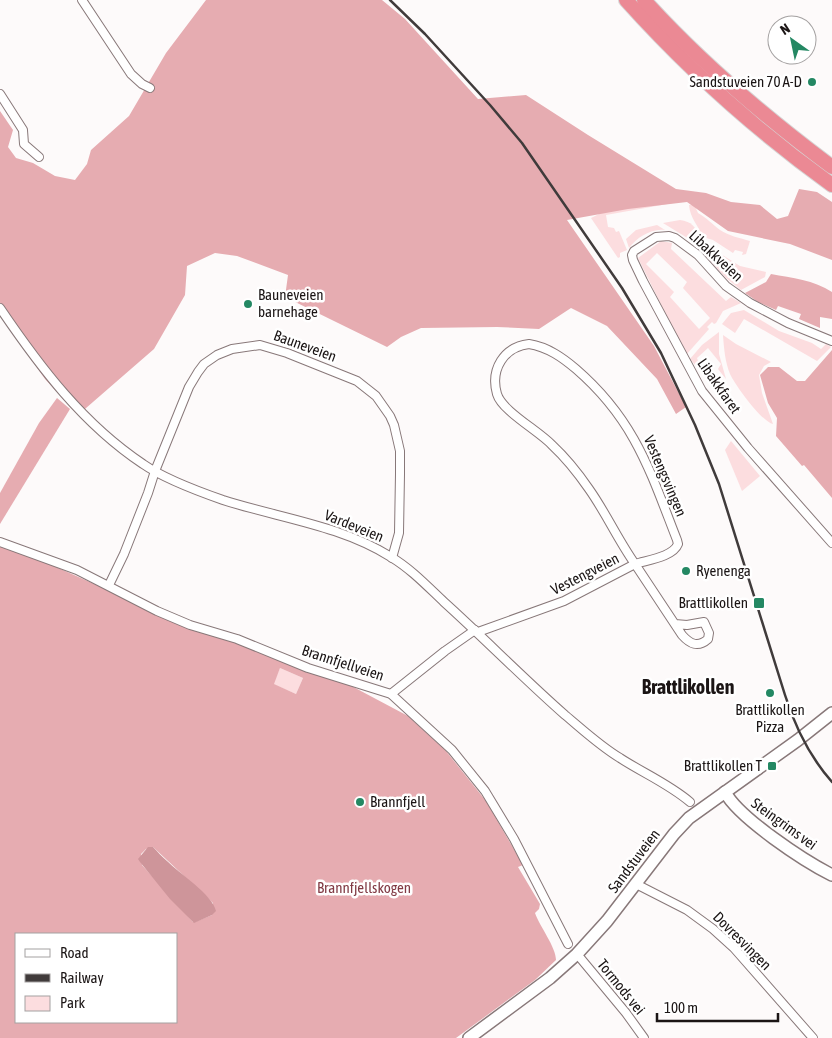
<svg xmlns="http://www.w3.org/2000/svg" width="832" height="1038" font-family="'Asap Condensed',sans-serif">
<rect width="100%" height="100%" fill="#fdfafa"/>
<g fill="#fcdddf" fill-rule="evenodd">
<polygon points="690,200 606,215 608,227 614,228 616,232 619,231 627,250 620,253 620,257 618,258 591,218 605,211"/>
<path d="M694,204L698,213C707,218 712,224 720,230C729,236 740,238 750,241L746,254L742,255L743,252L735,250L733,253L713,240L703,237C698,225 690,218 689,205Z"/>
<path d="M680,220C692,222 695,226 699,237L689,239L663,223Z"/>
<path d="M657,225L665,230C652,228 637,237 629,248L626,239L636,230Z"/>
<path d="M661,241L672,243L671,249L726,301L731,297L741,303L723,311L716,323L714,324L712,322L707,327L709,329L686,355L638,258ZM657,253L687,282L683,288L710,318L699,329L670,297L674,292L646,264Z"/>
<polygon points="708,246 740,266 766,272 765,277 741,290 726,278 701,251 702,247"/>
<polygon points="744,310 779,331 812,343 821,349 826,344 831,347 817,361 744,319 735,333 722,324 731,313"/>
<polygon points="719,332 719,354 726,379 718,369 721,364 708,348 697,358 699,364 696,366 690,359 702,345"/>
<path d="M723,335L736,344L771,362L764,366L759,375L762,393L773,424C762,422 735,385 730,374C725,361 724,349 723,335Z"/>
<polygon points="731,441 760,476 742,491 725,450"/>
<polygon points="280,668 303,678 296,694 273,684"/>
</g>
<g fill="#e6acb1" fill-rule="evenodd">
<polygon points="206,0 382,0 405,19 478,99 526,95 588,135 676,189 706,193 731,202 760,205 777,219 788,216 799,189 817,192 832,202 832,260 790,244 728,231 687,202 628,209 567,220 654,346 686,407 676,414 657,379 607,326 571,308 539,329 497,327 421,328 401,337 387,347 285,297 288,275 237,256 215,253 187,266 185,295 154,349 78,415 45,379 0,315 0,111 13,130 8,147 16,158 33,163 55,176 75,180 87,164 91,150 129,116 166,53"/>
<path d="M771,274C792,278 814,280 832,292V319L820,317V328L799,319L801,314L778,306L776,310L758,302L745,293L766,282Z"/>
<polygon points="832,350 832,498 804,465 802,466 776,436 777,418 768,403 760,375 768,367 779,367 797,381 805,381"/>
<polygon points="57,398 70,409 0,524 0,493 39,423"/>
<path d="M0,542L101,587L327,673L408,716L446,751L486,801L523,865L518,867L540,904L539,909L535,913C540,927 556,947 556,960L535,980L456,1038H0ZM280,668L303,678L296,694L274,684ZM153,847L213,903L212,915L195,922H193L142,865L141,854L146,849ZM16,934H176V1022H16Z"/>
</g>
<path fill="#ce959a" d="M148,847H153C158,852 162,857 167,861C179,873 213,895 216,911L212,915L194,923L170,899L140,862L138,859Z"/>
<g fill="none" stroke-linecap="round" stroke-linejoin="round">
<defs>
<g id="street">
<polyline points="82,0 131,74 142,84 150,88"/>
<polyline points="0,94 23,130 24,144 39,157"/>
<path d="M0,308C40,367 83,424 143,464C163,478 200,492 223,500C279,518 340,525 391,557C411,569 427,586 444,602C485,639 524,679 565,715C583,730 600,746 620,758C643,773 669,784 690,802"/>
<polyline points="832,341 788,323 750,303 726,286 698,255 675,238 669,236 656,237 634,251 632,255 633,260 643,281 702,391 748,448 832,543"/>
<path d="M529,344C548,347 563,358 576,369C635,420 650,471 677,540L678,544C673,557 647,560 635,564C618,540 606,513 589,489C578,473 566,458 552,445C539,431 502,411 497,394C490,369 504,347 529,344Z"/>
<polyline points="0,542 77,570 157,611 190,625 237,639 308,668 391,694 452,750 485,791 514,839 568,944"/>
<polyline points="109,585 124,554 148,493 155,471 189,387 198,372 204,364 217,355 232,349 260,345 287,353 357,381 376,396 390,416 394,425 400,451 400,474 399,533 392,558"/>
<path d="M478,632L564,601L635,564L682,635C690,644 698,648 708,639L709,633L704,622L687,625L675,624"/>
<polyline points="391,694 445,651 475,630"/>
<polyline points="636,884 687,910 713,929 734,948 813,1038"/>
<polyline points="577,954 626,1013 644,1038"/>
</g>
<g id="secondary">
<path d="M725,792C739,818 804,861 832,875"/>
<polyline points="469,1038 550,978 577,954 607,921 674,834 689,818 798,740 832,713"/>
</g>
<g id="highway">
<path d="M626,0C688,69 757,131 832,185"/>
<path d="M644,0C701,63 765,117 832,167"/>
</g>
</defs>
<use href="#street" stroke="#887879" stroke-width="10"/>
<use href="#secondary" stroke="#887879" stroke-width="14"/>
<use href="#highway" stroke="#d6d5d5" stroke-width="16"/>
<use href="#street" stroke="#fff" stroke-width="8"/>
<use href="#secondary" stroke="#fff" stroke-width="11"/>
<use href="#highway" stroke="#eb8994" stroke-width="14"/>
<path stroke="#403b3b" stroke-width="2.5" d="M390,0L425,34L490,105L522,143L622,288L661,353L695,425L719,484L785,695C795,727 810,757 832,782"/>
</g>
<g fill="#248863" stroke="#fff" stroke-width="2">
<circle cx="812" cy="82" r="5"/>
<circle cx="248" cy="304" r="5"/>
<circle cx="686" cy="571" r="5"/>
<rect x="753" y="597" width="12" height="12" rx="2.5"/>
<circle cx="770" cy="693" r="5"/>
<rect x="767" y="761" width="10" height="10" rx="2.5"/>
<circle cx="360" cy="802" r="5"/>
</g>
<g text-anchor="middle" stroke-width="5" stroke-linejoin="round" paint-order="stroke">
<g font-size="15" fill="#1b1515" stroke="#fff" text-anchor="end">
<text x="802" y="87">Sandstuveien 70 A-D</text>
<text x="258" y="300" text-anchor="start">Bauneveien<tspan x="258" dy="17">barnehage</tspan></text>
<text x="696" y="576" text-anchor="start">Ryenenga</text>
<text x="748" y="608">Brattlikollen</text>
<text x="770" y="715" text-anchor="middle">Brattlikollen<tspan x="770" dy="17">Pizza</tspan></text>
<text x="762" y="771">Brattlikollen T</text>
<text x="370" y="807" text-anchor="start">Brannfjell</text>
</g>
<g font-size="15" fill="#1b1515" stroke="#fff">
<text transform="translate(716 256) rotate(43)" y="5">Libakkveien</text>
<text transform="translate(305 346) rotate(20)" y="5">Bauneveien</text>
<text transform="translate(719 386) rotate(55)" y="5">Libakkfaret</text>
<text transform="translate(665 476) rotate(67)" y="5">Vestengsvingen</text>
<text transform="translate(354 526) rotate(22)" y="5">Vardeveien</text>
<text transform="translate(585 574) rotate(-27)" y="5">Vestengveien</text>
<text transform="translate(343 663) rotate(18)" y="5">Brannfjellveien</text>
<text transform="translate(784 824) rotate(36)" y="5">Steingrims vei</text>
<text transform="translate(634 861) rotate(-53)" y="5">Sandstuveien</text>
<text transform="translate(742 941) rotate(45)" y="5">Dovresvingen</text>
<text transform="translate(621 987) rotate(51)" y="5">Tormods vei</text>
</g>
<g font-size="15" fill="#813a44" stroke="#fff">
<text x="364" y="893">Brannfjellskogen</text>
</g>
<g font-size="20" font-weight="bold" fill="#1b1515" stroke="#fff">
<text x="688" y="694">Brattlikollen</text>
</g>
</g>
<rect x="15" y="933" width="162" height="90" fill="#ffffff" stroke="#a4a1a1"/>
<rect x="25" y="949" width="25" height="8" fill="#ffffff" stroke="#a4a1a1"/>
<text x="60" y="958" font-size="15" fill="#1b1515">Road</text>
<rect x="25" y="974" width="25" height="8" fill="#403b3b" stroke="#a4a1a1"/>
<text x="60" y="983" font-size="15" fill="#1b1515">Railway</text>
<rect x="25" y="996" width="25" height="15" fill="#fcdddf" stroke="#a4a1a1"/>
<text x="60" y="1008" font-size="15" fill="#1b1515">Park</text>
<g transform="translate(792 40) rotate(327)"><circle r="24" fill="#ffffff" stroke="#a4a1a1"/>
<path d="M0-4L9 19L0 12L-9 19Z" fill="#248863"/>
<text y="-8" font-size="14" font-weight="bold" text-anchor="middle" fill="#1b1515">N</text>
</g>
<path d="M657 1013v8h121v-8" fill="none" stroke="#1b1515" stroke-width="2.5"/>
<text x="664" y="1013" font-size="15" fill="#1b1515" stroke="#ffffff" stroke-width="4" paint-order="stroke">100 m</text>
</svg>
